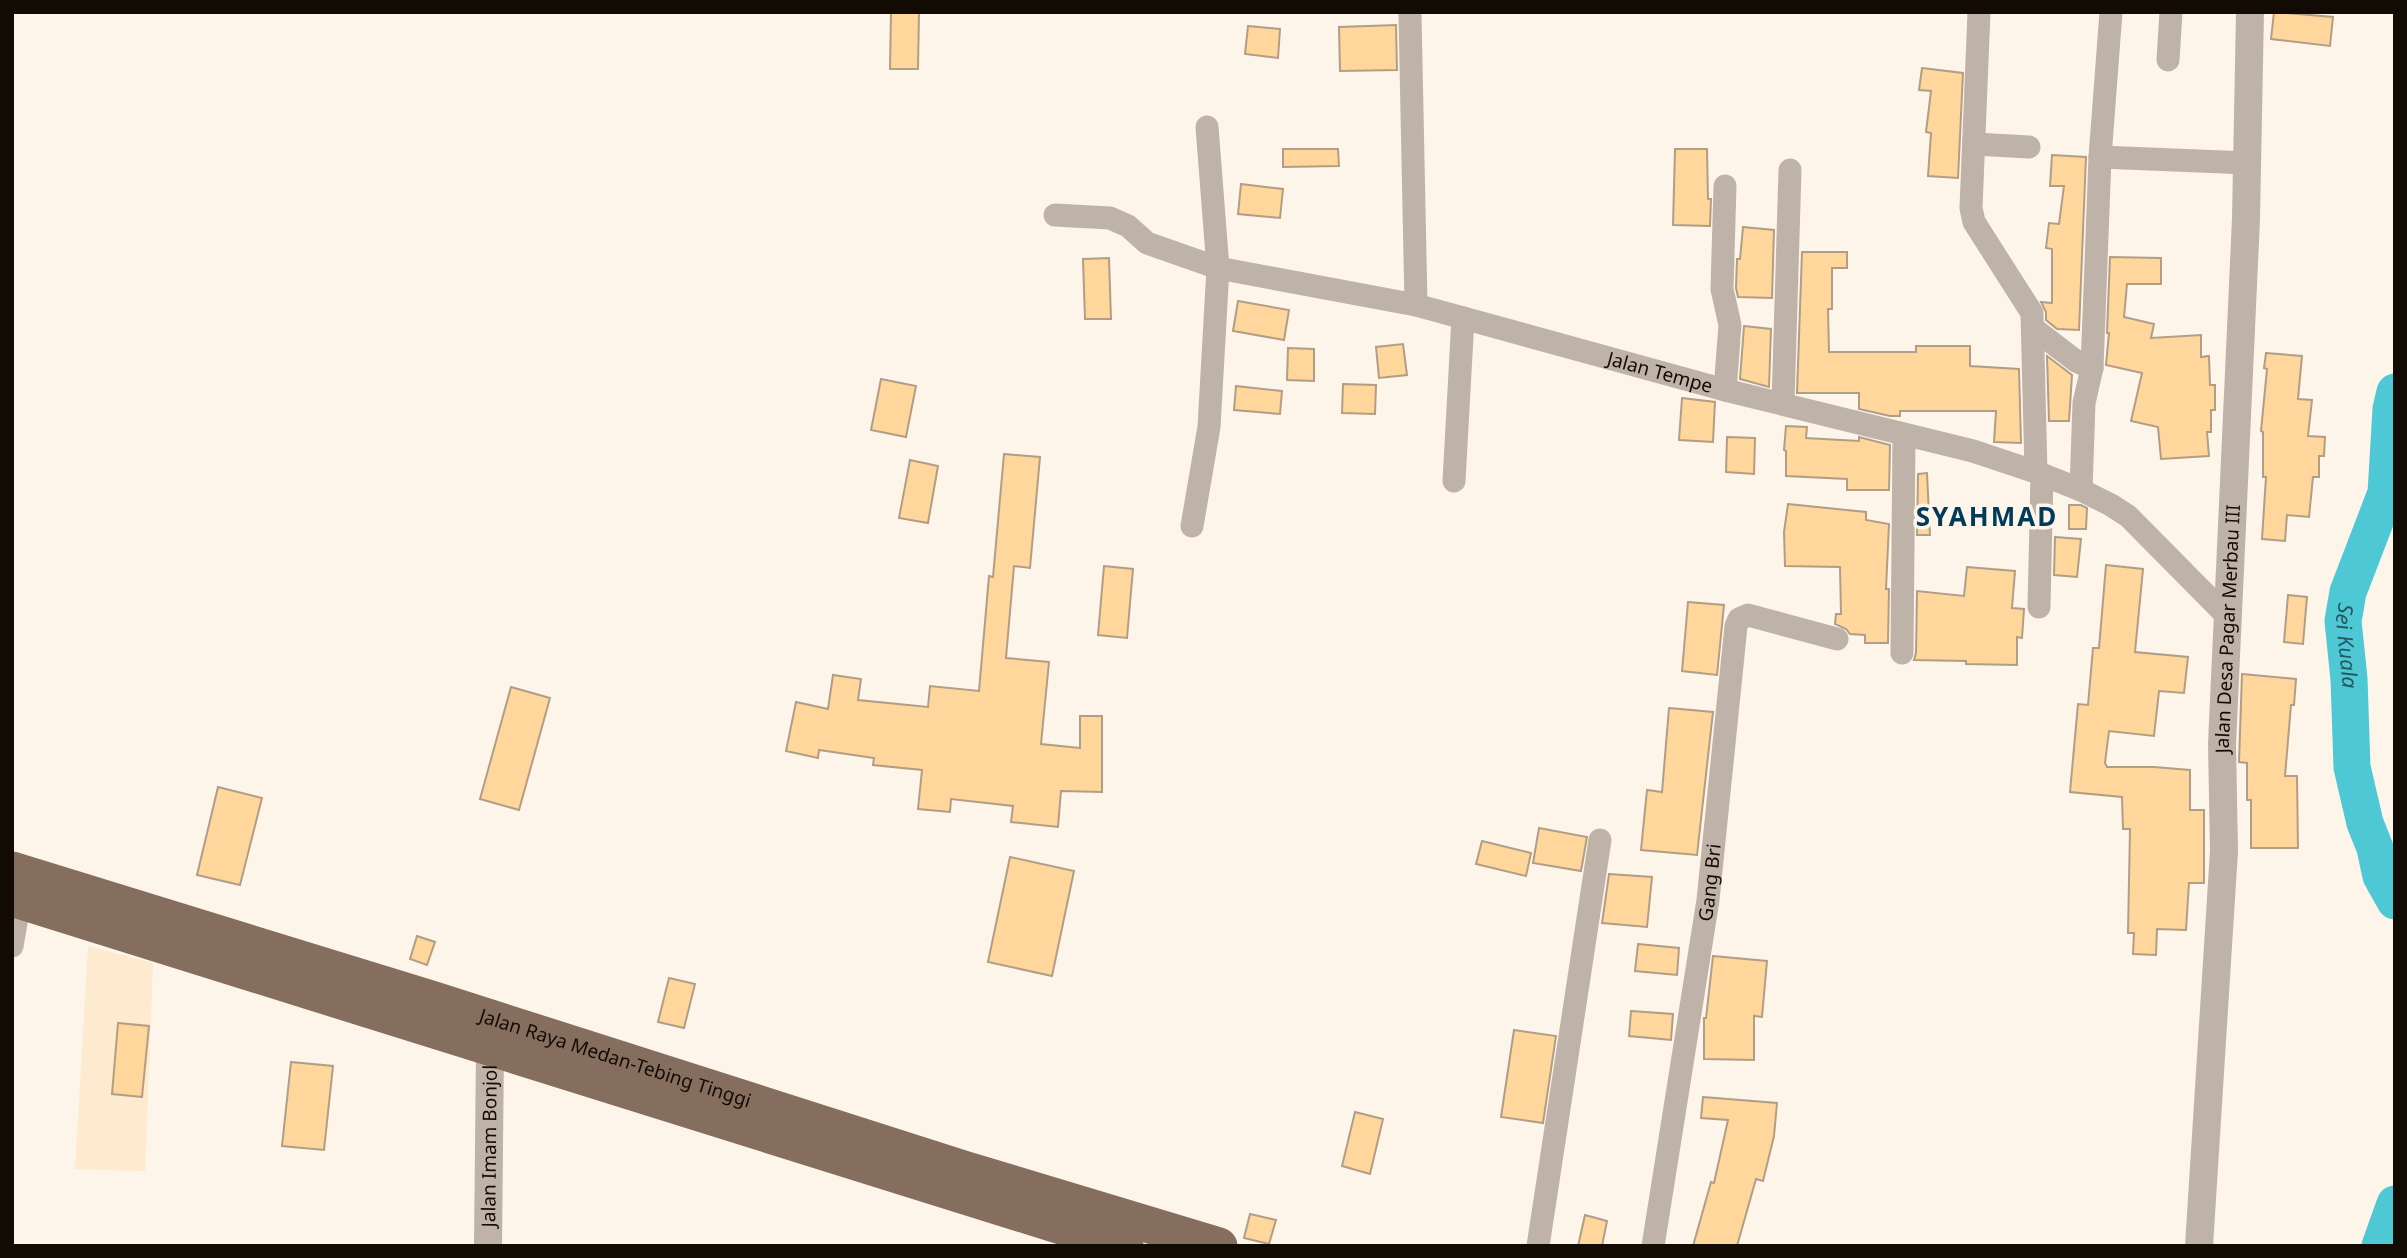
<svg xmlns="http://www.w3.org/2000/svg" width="2407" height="1258" font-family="'Noto Sans',sans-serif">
<rect width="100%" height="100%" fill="#fdf5ea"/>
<polygon fill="#feeacf" points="88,946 153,963 145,1171 75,1169"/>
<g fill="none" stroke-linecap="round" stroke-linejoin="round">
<g stroke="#4dc8d4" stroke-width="37">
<path id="s1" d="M2395,392L2391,409L2386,493L2348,592L2343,621L2349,679L2352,767L2365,823L2375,848L2381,876L2395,901"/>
<polyline points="2380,1246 2395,1204"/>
</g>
</g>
<g fill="#ffd69c" stroke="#b19e84" stroke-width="2">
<polygon points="891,12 919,12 918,69 890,69"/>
<polygon points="2274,12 2333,17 2330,46 2271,39"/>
<polygon points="1396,25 1397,70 1340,71 1339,27"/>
<polygon points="1248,26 1280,29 1278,58 1245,54"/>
<polygon points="1922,68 1963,73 1958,178 1928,176 1931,133 1926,132 1931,91 1919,90"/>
<polygon points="1283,149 1338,149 1339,166 1283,167"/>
<polygon points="1675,149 1707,149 1708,199 1711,199 1710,226 1673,225"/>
<polygon points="2052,155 2086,157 2079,330 2057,329 2046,320 2046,312 2041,302 2052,303 2052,249 2046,248 2049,223 2059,224 2064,186 2050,186"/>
<polygon points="1241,184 1283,189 1280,218 1238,214"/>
<polygon points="1743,227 1774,230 1772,298 1738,297 1736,288 1737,259 1740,259"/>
<polygon points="1802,252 1847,252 1847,268 1832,268 1832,309 1828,309 1829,352 1916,352 1916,346 1970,346 1970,366 2019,369 2021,443 1994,442 1996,411 1900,411 1900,416 1890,416 1859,409 1859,393 1797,393"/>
<polygon points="2110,257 2161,258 2161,284 2127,284 2124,317 2154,324 2151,338 2201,335 2201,357 2209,356 2210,385 2215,385 2215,410 2211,410 2211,432 2207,432 2209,456 2161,459 2158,427 2131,421 2142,373 2106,365 2109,333 2107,333"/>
<polygon points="1109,258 1111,319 1085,319 1083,259"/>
<polygon points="1238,301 1289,310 1284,340 1233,331"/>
<polygon points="1744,326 1771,329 1769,387 1740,379"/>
<polygon points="1403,344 1407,375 1379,378 1376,347"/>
<polygon points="1288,348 1314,349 1314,381 1287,380"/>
<polygon points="2266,353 2302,356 2298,399 2312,400 2308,436 2325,437 2324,456 2319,456 2319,477 2313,477 2309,517 2287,515 2285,541 2262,539 2266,477 2263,477 2263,432 2261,431 2267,369 2264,368"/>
<polygon points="2047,356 2072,375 2069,421 2049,421"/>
<polygon points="881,379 916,386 906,437 871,430"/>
<polygon points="1343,384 1376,385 1375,414 1342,413"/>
<polygon points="1236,386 1282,391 1280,414 1234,410"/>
<polygon points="1682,398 1715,402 1713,442 1679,440"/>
<polygon points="1786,426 1807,427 1806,438 1859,441 1859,437 1890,445 1889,490 1847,490 1847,479 1786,476 1786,451 1784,450"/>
<polygon points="1727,437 1755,438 1754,474 1726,472"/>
<polygon points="1004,454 1040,457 1030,568 1014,566 1006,658 1049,662 1041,744 1080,748 1080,716 1102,716 1102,792 1061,791 1058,827 1011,822 1013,806 951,799 950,812 918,809 922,770 873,765 874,758 819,750 818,758 786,751 796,702 828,709 833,675 861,679 858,700 928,707 930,686 979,691 989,576 993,577"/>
<polygon points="910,460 938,466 928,523 899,518"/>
<polygon points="1927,473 1930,535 1917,535 1918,474"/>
<polygon points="1788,504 1866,512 1866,520 1889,524 1886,589 1889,589 1888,643 1865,643 1865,635 1850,634 1846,629 1835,624 1836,614 1841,614 1840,567 1785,566 1784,532"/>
<polygon points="2069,505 2081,505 2087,508 2086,529 2069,529"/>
<polygon points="2055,537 2081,539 2077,577 2054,575"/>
<polygon points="2106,565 2143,569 2135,652 2188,657 2184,693 2159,691 2154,736 2109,731 2105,763 2107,767 2154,767 2190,770 2190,810 2204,810 2204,883 2189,883 2186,930 2157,929 2156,955 2133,954 2134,933 2128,933 2130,829 2123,829 2122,797 2070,792 2078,704 2088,705 2093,648 2099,648"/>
<polygon points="1104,566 1133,569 1127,638 1098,635"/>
<polygon points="1967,567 2015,571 2012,608 2024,609 2022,638 2017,637 2017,665 1966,664 1966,661 1914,660 1916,653 1917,591 1964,596"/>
<polygon points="2288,595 2307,597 2303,644 2284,642"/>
<polygon points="1688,602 1724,605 1717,675 1682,671"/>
<polygon points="2242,674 2296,679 2294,705 2291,705 2285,776 2297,776 2298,848 2251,848 2251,800 2247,800 2247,763 2239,762"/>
<polygon points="511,687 550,698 519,810 480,799"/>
<polygon points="1669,708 1713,712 1697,855 1641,850 1647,790 1662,792"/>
<polygon points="218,787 262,798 240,885 197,875"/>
<polygon points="1539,828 1587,837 1581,871 1533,863"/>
<polygon points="1482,841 1531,853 1526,876 1476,864"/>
<polygon points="1010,857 1074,871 1052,976 988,962"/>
<polygon points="1609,874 1652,877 1647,927 1602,923"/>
<polygon points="417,936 435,942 427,965 410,959"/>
<polygon points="1638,944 1679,948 1677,975 1635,971"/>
<polygon points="1713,956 1767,961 1762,1017 1754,1016 1754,1060 1704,1059 1704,1018 1706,1018"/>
<polygon points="669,978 695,984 684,1028 658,1022"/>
<polygon points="1631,1011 1673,1014 1671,1040 1629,1036"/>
<polygon points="118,1023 149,1026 142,1097 112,1094"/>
<polygon points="1514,1030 1556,1036 1543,1123 1501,1117"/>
<polygon points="291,1062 333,1066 324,1150 282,1146"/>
<polygon points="1703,1097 1777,1103 1774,1136 1763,1181 1756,1179 1737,1246 1693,1246 1711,1182 1714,1183 1728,1120 1701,1118"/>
<polygon points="1355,1112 1383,1119 1370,1174 1342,1166"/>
<polygon points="1250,1214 1276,1220 1269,1244 1244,1238"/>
<polygon points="1585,1215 1607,1221 1602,1246 1578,1246"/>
</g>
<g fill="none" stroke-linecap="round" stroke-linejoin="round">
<g stroke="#bfb2a9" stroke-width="23">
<polyline points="1979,12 1971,208 1974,222 2032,313 2036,472"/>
<polyline points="1410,15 1416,305"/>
<polyline points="2168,60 2171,12"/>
<polyline points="1974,144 2029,147"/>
<polyline points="2100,157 2248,163"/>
<path id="s2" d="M1055,215L1110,218L1128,226L1147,243L1218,268L1416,305L1725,390L1973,451L2036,472L2081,490L2111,505L2128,516L2227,616"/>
<polyline points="2033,328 2076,361 2092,368"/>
<polyline points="1725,390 1730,325 1722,289 1725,186"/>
<polyline points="1783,403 1790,170"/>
<polyline points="1454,481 1463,318"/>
<polyline points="2081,490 2084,403 2092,368 2100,157 2111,12"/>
<polyline points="1192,526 1209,427 1218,268 1207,127"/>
<polyline points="2039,607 2042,475"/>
<polyline points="1902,653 1904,436"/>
<polyline points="12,946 20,900"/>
<polyline points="1538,1246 1600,840"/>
<path id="s3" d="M1653,1246L1708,900L1736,626L1739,619L1748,615L1837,639"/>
</g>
<g stroke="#bfb2a9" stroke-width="28">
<path id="s4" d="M488,1246L490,1047"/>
<path id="s5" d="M2199,1246L2224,851L2222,744L2246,219L2250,12"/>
</g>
<g stroke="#866e5e" stroke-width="37">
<path id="s6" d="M12,870L431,999L967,1170L1219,1246"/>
<polyline points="12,898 1125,1246"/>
</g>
</g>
<g text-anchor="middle" stroke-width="7" stroke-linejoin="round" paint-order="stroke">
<g font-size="19" fill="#120b04" stroke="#fdf5ea">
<text dy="7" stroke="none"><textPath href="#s2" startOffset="630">Jalan Tempe</textPath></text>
<text dy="7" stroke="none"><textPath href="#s5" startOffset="618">Jalan Desa Pagar Merbau III</textPath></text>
<text dy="7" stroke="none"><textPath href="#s3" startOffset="368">Gang Bri</textPath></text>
<text dy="7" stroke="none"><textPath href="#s6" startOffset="632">Jalan Raya Medan-Tebing Tinggi</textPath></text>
<text dy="7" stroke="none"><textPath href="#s4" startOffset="100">Jalan Imam Bonjol</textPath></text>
</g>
<g font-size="21" font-style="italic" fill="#25585e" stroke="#fdf5ea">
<text dy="7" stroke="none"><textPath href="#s1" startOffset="262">Sei Kuala</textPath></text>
</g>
<g font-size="26" font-weight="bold" letter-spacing="2" fill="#003b5c" stroke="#fdf5ea">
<text x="1987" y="526">SYAHMAD</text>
</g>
</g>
<rect width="2407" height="1258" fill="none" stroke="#120b04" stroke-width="28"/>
</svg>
